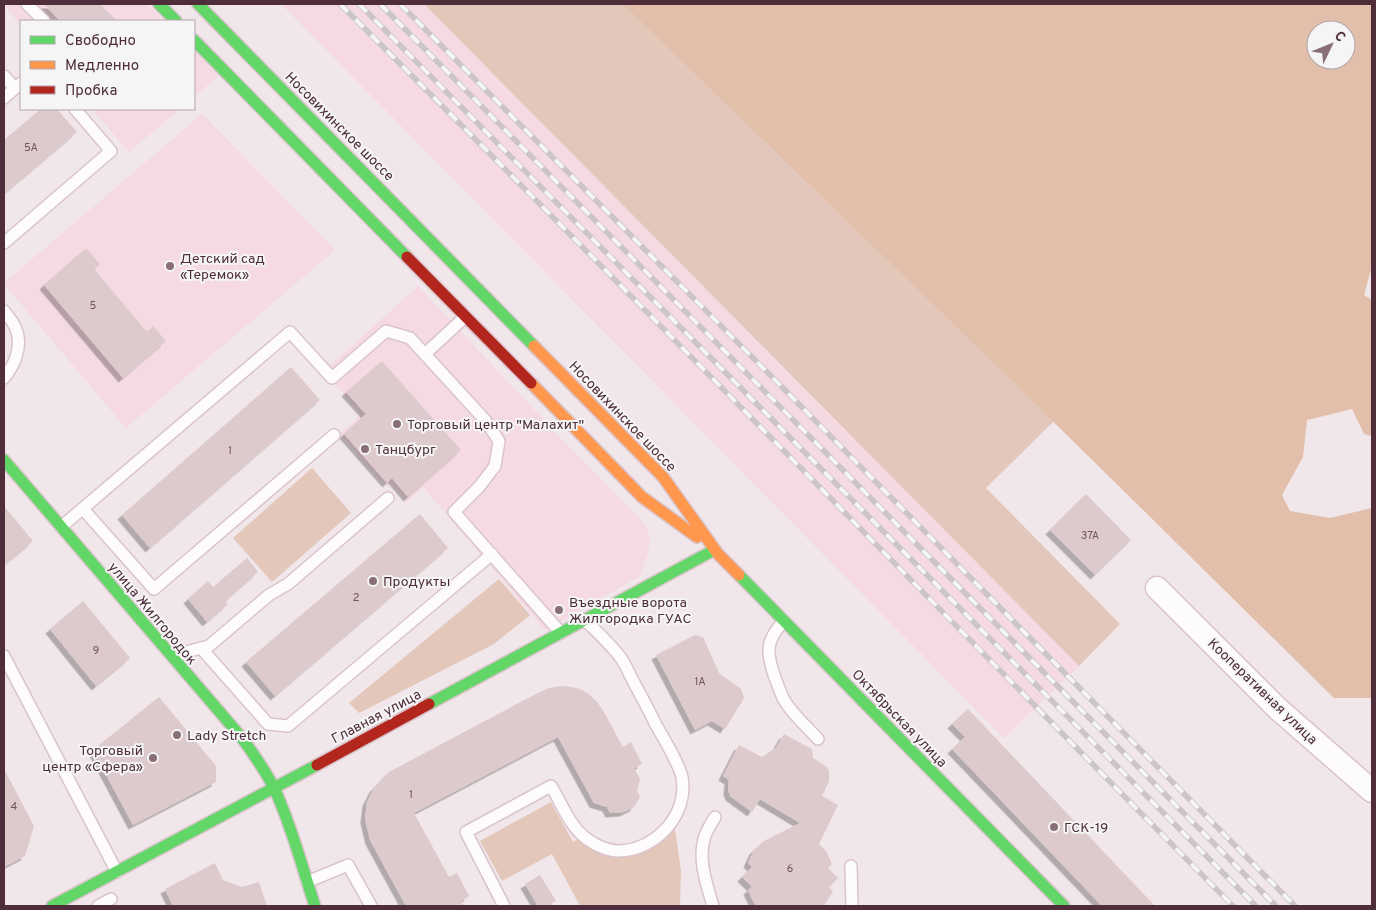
<svg xmlns="http://www.w3.org/2000/svg" width="1376" height="910" font-family="Overpass,sans-serif">
<defs>
<filter id="shadow"><feDropShadow dx="-4.5" dy="4.5" stdDeviation="0" flood-color="#0004"/></filter>
</defs>
<rect width="100%" height="100%" fill="#f1e6e9"/>
<g fill="#f5dae3">
<polygon points="4,4 147,4 164,21 21,21 21,26"/>
<polygon points="281,4 424,4 1079,666 1004,738"/>
<polygon points="194,51 218,76 194,97"/>
<polygon points="92,109 180,109 129,152"/>
<polygon points="202,114 335,250 126,428 4,284 4,283"/>
<polygon points="418,286 558,435 643,522 650,536 648,554 640,576 545,630 423,487 408,501 392,483 387,487 340,434 361,414 324,371"/>
</g>
<g fill="#e2c7ba">
<polygon points="424,4 622,4 1054,421 986,488 1120,624 1079,666"/>
<polygon points="312,468 351,513 272,582 233,538"/>
<polygon points="499,579 530,615 494,644 359,713 349,703"/>
<path d="M551,802L573,842L578,839C610,869 649,858 675,829L681,871L680,906H580L552,854L502,881L480,841Z"/>
</g>
<path fill="#e2bfab" fill-rule="evenodd" d="M622,4H1372V266L1364,295L1372,300V436L1364,434L1352,409L1307,420L1303,457L1282,495L1290,511L1330,518L1372,508V698H1334L1008,377ZM1316,30H1346V60H1316Z"/>
<g fill="#dccacc" filter="url(#shadow)">
<polygon points="44,4 100,4 117,21 60,21"/>
<polygon points="41,109 57,109 77,132 4,194 4,140"/>
<polygon points="86,248 100,264 94,269 147,332 153,326 166,341 123,378 44,285"/>
<polygon points="382,361 461,450 408,497 392,478 387,483 344,434 366,414 346,392"/>
<polygon points="291,367 320,400 150,548 122,515"/>
<polygon points="1086,494 1131,540 1095,575 1050,530"/>
<polygon points="4,506 33,541 4,565"/>
<polygon points="420,514 448,548 275,696 246,662"/>
<polygon points="247,558 258,572 225,601 228,604 207,622 188,599 208,581 213,587"/>
<polygon points="83,601 130,658 96,686 50,629"/>
<polygon points="695,635 703,637 719,673 741,689 744,698 725,729 712,721 695,730 656,655"/>
<polygon points="561,686 572,687 582,690 590,695 598,703 605,714 623,747 631,742 642,764 634,768 640,779 637,790 640,797 634,807 624,812 610,813 607,807 594,803 558,737 414,813 449,877 457,873 469,896 461,901 464,906 406,906 370,840 365,819 367,802 374,788 389,772 536,694 549,688"/>
<polygon points="159,697 216,766 216,782 133,825 93,750"/>
<polygon points="968,709 1155,906 1102,906 952,749 965,737 952,724"/>
<polygon points="784,734 812,749 813,758 827,767 829,771 829,781 822,796 838,805 819,844 826,851 832,864 828,868 838,878 829,887 833,891 824,906 757,906 754,903 748,890 752,887 742,877 752,867 748,863 754,850 764,841 800,823 760,799 752,812 730,796 728,790 729,780 723,776 739,745 762,757 776,748"/>
<polygon points="4,769 34,826 25,856 4,867"/>
<polygon points="215,863 223,880 242,887 259,882 267,906 173,906 165,889"/>
<polygon points="540,875 556,901 546,906 538,906 525,884"/>
</g>
<g fill="none" stroke-linecap="round" stroke-linejoin="round">
<defs>
<g id="lane">
<polyline points="27,4 44,21"/>
<polyline points="4,76 15,88"/>
<polyline points="4,98 21,83"/>
<polyline points="4,243 111,151 75,109"/>
<path d="M4,311C9,317 15,324 17,332C22,348 14,366 4,378"/>
<polyline points="426,353 465,317"/>
<polyline points="83,509 154,589 334,435"/>
<polyline points="61,527 290,332 332,378 386,331 410,338 485,420 499,441 495,466 479,487 454,512 561,633"/>
<path d="M784,621C766,640 766,651 774,675C777,683 780,692 784,700C793,715 806,726 818,739"/>
<polyline points="201,648 268,724 288,726 492,554"/>
<polyline points="4,656 117,872"/>
<polyline points="175,659 182,653 209,646 269,595 288,584 388,498"/>
<polyline points="851,866 852,906"/>
<polyline points="307,882 348,865 371,906"/>
<polyline points="98,906 111,899"/>
<path d="M504,906L466,832L551,786C562,804 571,830 590,841C597,846 609,851 618,851C655,851 689,815 682,777C678,761 663,738 655,723C648,708 640,694 632,679C628,670 623,660 617,653C607,641 596,631 585,620"/>
<path d="M713,906C707,885 698,861 704,839C706,831 711,824 715,817"/>
</g>
<polyline id="street" points="1157,588 1277,708 1372,791"/>
<g id="fast">
<polyline points="159,4 176,21"/>
<polyline points="198,4 534,346"/>
<polyline points="194,40 407,257"/>
<path d="M4,460L242,738C254,755 266,771 275,790C292,827 302,867 315,906"/>
<polyline points="739,575 1064,906"/>
<polyline points="429,704 714,550"/>
<polyline points="52,906 317,765"/>
</g>
<g id="slow">
<polyline points="534,346 663,477 718,554 739,575"/>
<polyline points="531,383 642,497 697,537"/>
</g>
<g id="jam">
<polyline points="407,257 531,383"/>
<polyline points="317,765 429,704"/>
</g>
</defs>
<use href="#lane" stroke="#dac4cc" stroke-width="14"/>
<use href="#street" stroke="#dac4cc" stroke-width="25"/>
<use href="#fast" stroke="#dac4cc" stroke-width="14"/>
<use href="#slow" stroke="#dac4cc" stroke-width="14"/>
<use href="#jam" stroke="#dac4cc" stroke-width="14"/>
<use href="#lane" stroke="#fdfbfc" stroke-width="11"/>
<use href="#street" stroke="#fdfbfc" stroke-width="22"/>
<use href="#fast" stroke="#63d668" stroke-width="11"/>
<use href="#slow" stroke="#ff974d" stroke-width="11"/>
<use href="#jam" stroke="#b3261e" stroke-width="11"/>
<defs>
<g id="rail">
<path d="M340,4C640,302 935,606 1233,906"/>
<polyline points="359,4 1256,906"/>
<polyline points="380,4 1276,906"/>
<polyline points="400,4 781,386 1295,906"/>
</g>
</defs>
<use href="#rail" stroke="#cbc5c7" stroke-width="5.5"/>
<use href="#rail" stroke="#f5f5f5" stroke-width="4" stroke-dasharray="11" stroke-linecap="butt"/>
</g>
<g fill="#886e77" stroke="#f5f5f5" stroke-width="2">
<circle cx="170" cy="266" r="5"/>
<circle cx="397" cy="424" r="5"/>
<circle cx="365" cy="449" r="5"/>
<circle cx="373" cy="581" r="5"/>
<circle cx="559" cy="610" r="5"/>
<circle cx="177" cy="735" r="5"/>
<circle cx="153" cy="758" r="5"/>
<circle cx="1054" cy="827" r="5"/>
</g>
<g text-anchor="middle" stroke-width="4" stroke-linejoin="round" paint-order="stroke">
<g font-size="11" fill="#72545e">
<text x="31" y="151">5А</text>
<text x="93" y="309">5</text>
<text x="230" y="454">1</text>
<text x="1090" y="539">37А</text>
<text x="356" y="601">2</text>
<text x="96" y="654">9</text>
<text x="700" y="685">1А</text>
<text x="411" y="798">1</text>
<text x="14" y="810">4</text>
<text x="790" y="872">6</text>
</g>
<g font-size="14" fill="#4f2d3a" stroke="#f5f5f5">
<text transform="translate(340 126) rotate(45)" y="5">Носовихинское шоссе</text>
<text transform="translate(623 416) rotate(46)" y="5">Носовихинское шоссе</text>
<text transform="translate(153 613) rotate(50)" y="5">улица Жилгородок</text>
<text transform="translate(1263 691) rotate(44)" y="5">Кооперативная улица</text>
<text transform="translate(376 716) rotate(-28)" y="5">Главная улица</text>
<text transform="translate(900 718) rotate(46)" y="5">Октябрьская улица</text>
</g>
<g font-size="14" fill="#4f2d3a" stroke="#f5f5f5" text-anchor="start">
<text x="180" y="263">Детский сад<tspan x="180" dy="16">«Теремок»</tspan></text>
<text x="407" y="429">Торговый центр "Малахит"</text>
<text x="375" y="454">Танцбург</text>
<text x="383" y="586">Продукты</text>
<text x="569" y="607">Въездные ворота<tspan x="569" dy="16">Жилгородка ГУАС</tspan></text>
<text x="187" y="740">Lady Stretch</text>
<text x="143" y="755" text-anchor="end">Торговый<tspan x="143" dy="16">центр «Сфера»</tspan></text>
<text x="1064" y="832">ГСК-19</text>
</g>
</g>
<rect width="1376" height="910" fill="none" stroke="#4f2d3a" stroke-width="10"/>
<rect x="20" y="20" width="175" height="90" fill="#f5f5f5" stroke="#b3a5aa"/>
<rect x="30" y="36" width="25" height="8" fill="#63d668" stroke="#b3a5aa"/>
<text x="65" y="45" font-size="15" fill="#4f2d3a">Свободно</text>
<rect x="30" y="61" width="25" height="8" fill="#ff974d" stroke="#b3a5aa"/>
<text x="65" y="70" font-size="15" fill="#4f2d3a">Медленно</text>
<rect x="30" y="86" width="25" height="8" fill="#b3261e" stroke="#b3a5aa"/>
<text x="65" y="95" font-size="15" fill="#4f2d3a">Пробка</text>
<g transform="translate(1331 45) rotate(47)"><circle r="24" fill="#f5f5f5" stroke="#b3a5aa"/>
<path d="M0-4L9 19L0 12L-9 19Z" fill="#886e77"/>
<text y="-8" font-size="14" font-weight="bold" text-anchor="middle" fill="#4f2d3a">С</text>
</g>
</svg>
